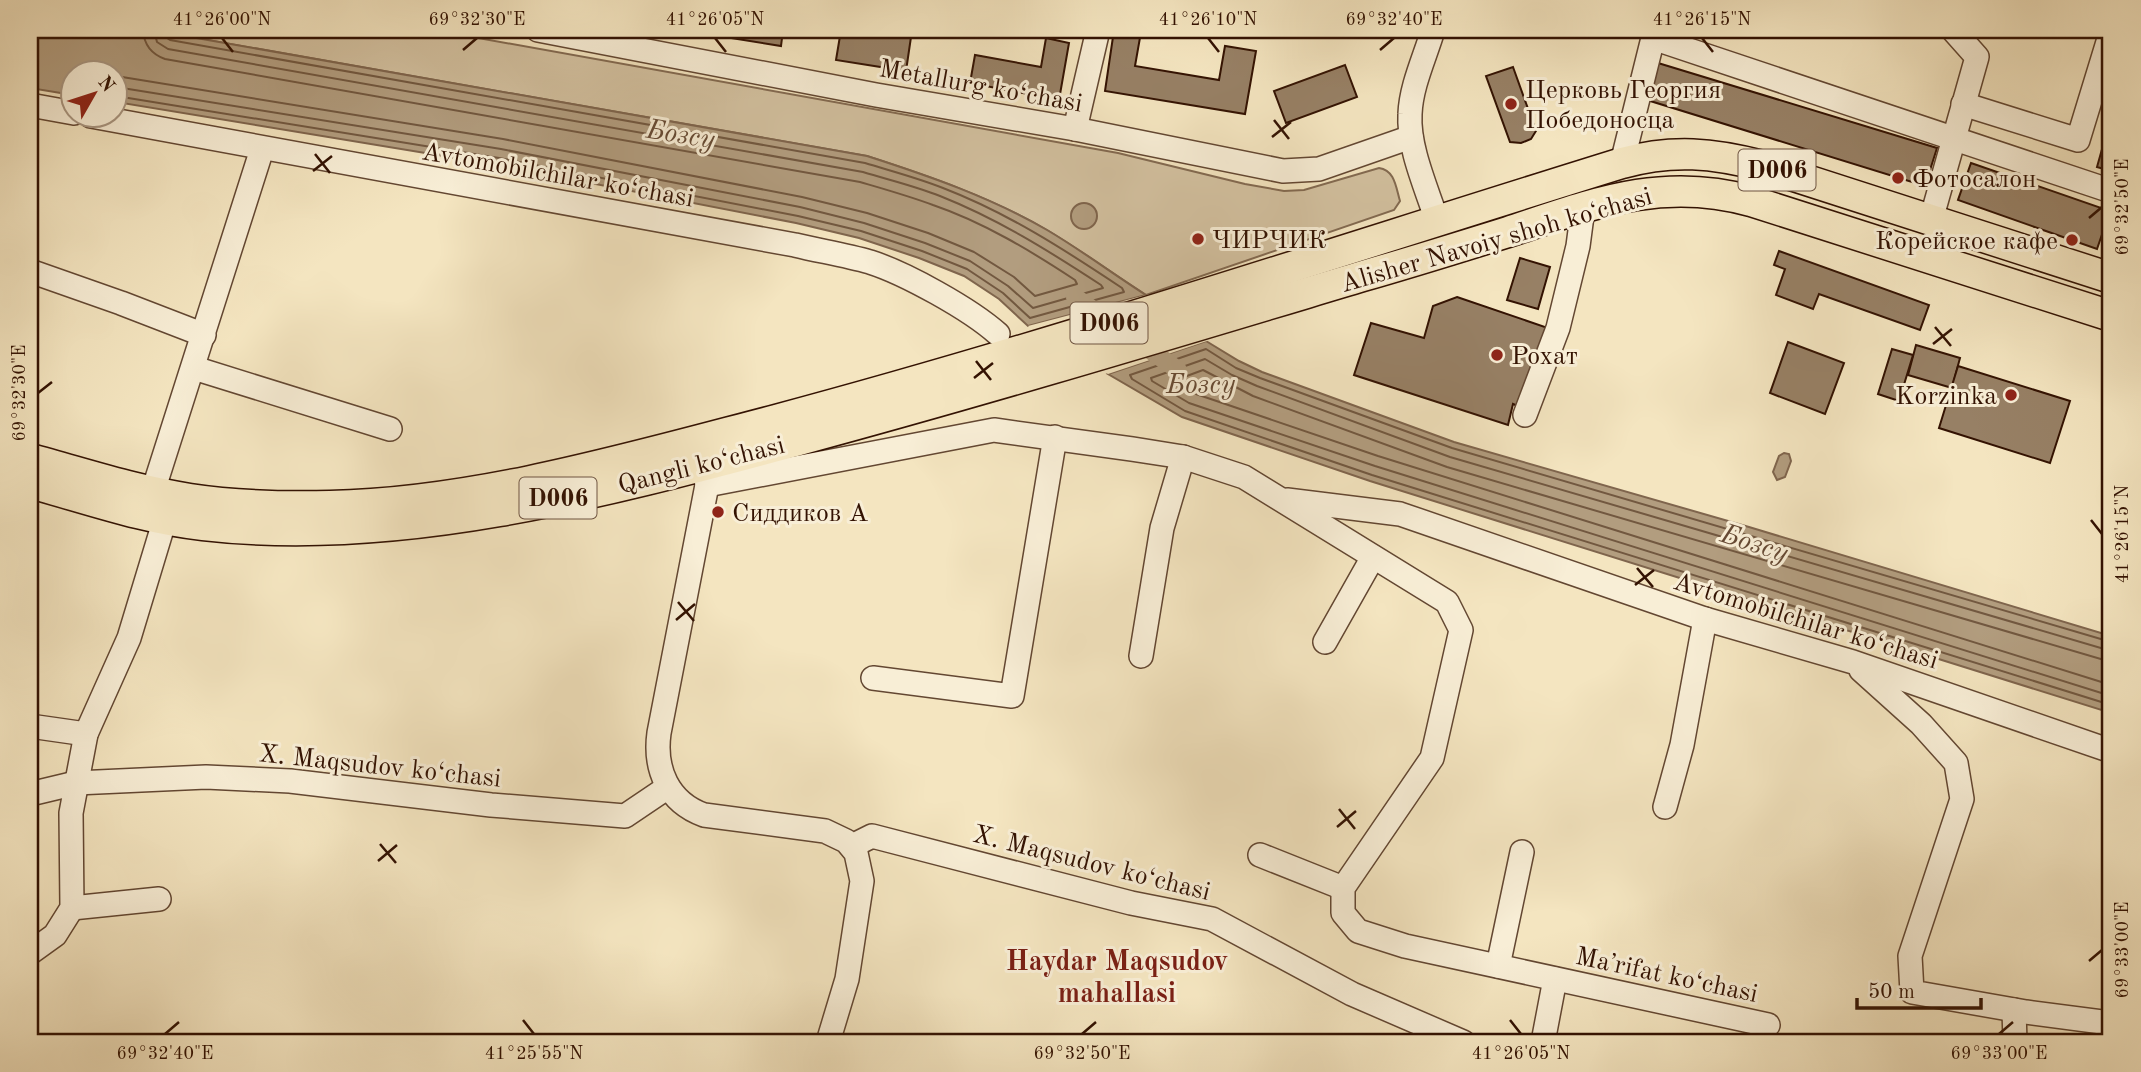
<svg xmlns="http://www.w3.org/2000/svg" width="2141" height="1072" font-family="'Old Standard TT',serif">
<rect width="100%" height="100%" fill="#f4e5c0"/>
<filter id="stains"><feTurbulence type="fractalNoise" baseFrequency=".00286" numOctaves="4"/><feColorMatrix values="0 0 0 0 .2 0 0 0 0 .09 0 0 0 0 .02 0 0 0 .5 -.17"/></filter>
<radialGradient id="worn" r=".72"><stop offset=".6" stop-color="#630" stop-opacity="0"/><stop offset="1" stop-color="#630" stop-opacity=".3"/></radialGradient>
<path fill="#d3c1a0" stroke="#836a51" stroke-width="2" d="M151,30H434L1118,153L1245,184L1284,191L1304,190L1379,168C1395,170 1396,188 1400,201L1394,210L1146,295C1113,274 1081,250 1047,230C990,197 929,176 867,156Z"/>
<g fill="#b29d7f" stroke="#7f654d" stroke-width="2">
<path d="M30,30H151L867,156C929,176 990,197 1047,230C1081,250 1113,274 1146,295L1028,326L999,299L964,276L919,258L859,238L796,223L498,165L116,102V74H74L73,95L30,88Z"/>
<circle cx="1084" cy="216" r="13"/>
<polygon points="1206,341 1239,361 1262,372 1454,442 1749,527 2111,636 2111,713 1370,481 1182,417 1108,374"/>
<polygon points="1784,453 1789,454 1791,461 1785,477 1777,480 1773,472 1779,456"/>
</g>
<g fill="#f4e5c0">
<polygon points="1150,294 1147,299 1031,329 1028,326"/>
<polygon points="1205,338 1210,340 1108,374 1105,372"/>
</g>
<g fill="none" stroke-linecap="round" stroke-linejoin="round">
<g stroke="#725840" stroke-width="2">
<path d="M116,76L503,139L802,197L867,213L928,233L974,252L1014,277L1035,296L1077,284L1075,280C1031,251 983,222 933,205C909,196 884,189 860,182L165,59C151,54 144,45 143,30"/>
<path d="M116,87L501,149L800,207L864,223L925,243L970,261L1008,286L1033,308L1103,288L1101,285C1049,251 998,219 940,196C915,186 889,180 863,172L168,49L157,42L154,30"/>
<path d="M116,96L499,158L798,216L861,231L922,251L967,269L1003,293L1030,318L1124,292L1122,288C1065,250 1008,213 943,188C918,178 891,171 865,163L170,40L164,36L163,30"/>
<polyline points="2111,642 1452,448 1260,378 1236,368 1206,349 1130,375 1132,379 1185,411 1372,475 2111,705"/>
<polyline points="2111,651 1450,457 1257,386 1232,375 1205,359 1151,378 1152,381 1189,403 1375,466 2111,696"/>
<polyline points="2111,662 1447,467 1253,396 1203,370 1176,380 1178,384 1193,393 1378,456 2111,685"/>
</g>
<polyline stroke="#b29d7f" stroke-width="18" points="1075,297 1178,370"/>
</g>
<g fill="#978065" stroke="#331202" stroke-width="2">
<polygon points="681,30 783,30 781,46"/>
<polygon points="841,30 862,30 911,37 906,71 836,60"/>
<polygon points="1114,30 1141,32 1135,66 1219,80 1225,46 1256,51 1245,114 1105,91"/>
<polygon points="2069,30 2098,30 2096,38"/>
<polygon points="1046,38 1069,43 1059,100 970,83 975,55 1041,67"/>
<polygon points="1658,63 1937,148 1925,186 1647,100"/>
<polygon points="1345,65 1357,97 1286,123 1274,91"/>
<polygon points="1513,67 1536,131 1531,139 1521,143 1510,142 1486,76"/>
<polygon points="2111,117 2111,171 2097,167"/>
<polygon points="1971,163 2110,211 2097,249 1958,200"/>
<polygon points="1779,251 1929,305 1920,330 1819,294 1813,309 1776,295 1785,269 1774,265"/>
<polygon points="1520,258 1550,267 1538,309 1507,300"/>
<polygon points="1457,297 1548,328 1520,407 1513,404 1508,425 1354,375 1371,323 1424,338 1433,306"/>
<polygon points="1788,342 1844,363 1825,414 1770,393"/>
<polygon points="1916,345 1960,358 1952,388 1908,375"/>
<polygon points="1892,349 1913,355 1899,401 1878,394"/>
<polygon points="1958,366 2070,401 2050,463 1939,428"/>
</g>
<g fill="none" stroke-linecap="round" stroke-linejoin="round">
<defs>
<g id="minor">
<polyline points="538,30 876,95 1075,129 1283,171 1319,169 1411,137"/>
<path d="M1433,30C1425,57 1411,86 1410,114C1408,148 1427,189 1437,221"/>
<polyline points="1653,38 2111,191"/>
<polyline points="1963,104 2078,140 2111,32"/>
<polyline points="30,105 74,113"/>
<path d="M91,116L795,245C820,251 845,255 870,262C905,273 970,309 998,334"/>
<polyline points="1075,129 1098,30"/>
<polyline points="1622,163 1655,30"/>
<polyline points="1931,220 1977,57 1953,30"/>
<polyline points="30,271 121,303 204,335"/>
<polyline points="194,368 390,429"/>
<polyline points="1525,415 1558,328 1578,246 1583,208"/>
<path d="M705,471L707,485L659,733C654,769 668,802 704,815L825,831L846,841L856,853L862,881L847,979L828,1042"/>
<polyline points="707,485 994,430 1132,449 1183,457 1244,477 1447,602 1461,630 1432,758 1343,888 1343,913 1358,931 1405,946 1768,1025"/>
<polyline points="153,491 262,149"/>
<polyline points="1287,500 1400,514 1705,619 1853,662 2111,751"/>
<polyline points="1325,642 1373,557"/>
<polyline points="1141,656 1162,528 1183,457"/>
<polyline points="1861,670 1921,724 1956,763 1962,799 1910,956 1912,992 2026,1012 2102,1022"/>
<polyline points="873,678 1012,696 1055,437"/>
<polyline points="30,726 86,734"/>
<polyline points="30,794 76,783 206,777 290,781 491,805 625,816 668,787"/>
<polyline points="1665,807 1682,745 1705,619"/>
<polyline points="852,846 872,836 1131,903 1212,919 1352,994 1463,1042"/>
<polyline points="1260,855 1343,888"/>
<polyline points="72,908 159,899"/>
<polyline points="30,953 55,935 72,908 71,813 86,734 129,638 165,519"/>
<polyline points="1498,966 1522,852"/>
<polyline points="2014,1010 2015,1042"/>
<polyline points="1543,1042 1555,979"/>
</g>
<g id="major">
<path d="M30,459C83,473 136,491 190,499C236,506 284,507 330,506C477,503 634,457 776,420C1060,344 1341,250 1622,163C1673,149 1713,153 1763,166L2111,278"/>
<path d="M30,483C86,498 144,519 203,525C401,548 609,491 799,440C988,389 1176,332 1363,276C1412,262 1460,247 1508,232C1593,204 1661,176 1751,201L2111,316"/>
</g>
</defs>
<use href="#minor" stroke="#634732" stroke-width="26"/>
<use href="#major" stroke="#331202" stroke-width="33"/>
<use href="#minor" stroke="#f8eed6" stroke-width="23"/>
<use href="#major" stroke="#f4e5c0" stroke-width="30"/>
</g>
<path fill="none" stroke="#331202" stroke-width="2.5" d="M222,38L233,52M715,38L726,52M1208,38L1219,52M1702,38L1713,52M463,50L477,38M1380,50L1394,38M1274,120L1289,139M1272,137L1291,122M315,154L330,173M313,171L332,156M2089,218L2102,207M1935,327L1951,346M1933,344L1952,329M976,361L991,380M974,378L993,363M38,393L52,382M2091,520L2102,534M1637,568L1653,587M1635,585L1654,570M678,602L694,621M676,620L695,604M1339,809L1355,829M1337,827L1356,811M380,844L396,863M378,861L397,845M2089,961L2102,950M523,1020L534,1034M1510,1020L1521,1034M165,1034L179,1022M1082,1034L1096,1022M1999,1034L2013,1022"/>
<g fill="#8f2418" stroke="#f8eed6" stroke-width="2.5">
<circle cx="1511" cy="104" r="7"/>
<circle cx="1898" cy="178" r="7"/>
<circle cx="1198" cy="239" r="7"/>
<circle cx="2072" cy="240" r="7"/>
<circle cx="1497" cy="355" r="7"/>
<circle cx="2011" cy="395" r="7"/>
<circle cx="718" cy="512" r="7"/>
</g>
<g text-anchor="middle" stroke-width="6" stroke-linejoin="round" paint-order="stroke">
<g fill="#f8eed6" stroke="#6e5442" stroke-width="2">
<rect x="1738.5" y="149.5" width="77" height="41" rx="5"/>
<rect x="1070.5" y="302.5" width="77" height="41" rx="5"/>
<rect x="519.5" y="477.5" width="77" height="41" rx="5"/>
</g>
<g font-size="24" font-weight="bold" fill="#331202">
<text x="1777" y="178">D006</text>
<text x="1109" y="331">D006</text>
<text x="558" y="506">D006</text>
</g>
<g font-size="26" fill="#331202" stroke="#f8eed6">
<text transform="translate(981 85) rotate(10)" y="9">Metallurg ko‘chasi</text>
<text transform="translate(558 174) rotate(10)" y="9">Avtomobilchilar ko‘chasi</text>
<text transform="translate(1496 239) rotate(-16)" y="9">Alisher Navoiy shoh koʻchasi</text>
<text transform="translate(701 464) rotate(-14)" y="9">Qangli ko‘chasi</text>
<text transform="translate(1806 620) rotate(17)" y="9">Avtomobilchilar ko‘chasi</text>
<text transform="translate(380 765) rotate(6)" y="9">X. Maqsudov ko‘chasi</text>
<text transform="translate(1092 862) rotate(14)" y="9">X. Maqsudov ko‘chasi</text>
<text transform="translate(1667 974) rotate(12)" y="9">Maʼrifat ko‘chasi</text>
</g>
<g font-size="26" fill="#331202" stroke="#f8eed6" text-anchor="start">
<text x="1525" y="98">Церковь Георгия<tspan x="1525" dy="30">Победоносца</tspan></text>
<text x="1912" y="187">Фотосалон</text>
<text x="1212" y="248">ЧИРЧИК</text>
<text x="2058" y="249" text-anchor="end">Корейское кафе</text>
<text x="1511" y="364">Рохат</text>
<text x="1997" y="404" text-anchor="end">Korzinka</text>
<text x="732" y="521">Сиддиков А</text>
</g>
<g font-size="28" font-style="italic" fill="#664a34" stroke="#f8eed6">
<text transform="translate(681 133) rotate(9)" y="10">Бозсу</text>
<text x="1201" y="393">Бозсу</text>
<text transform="translate(1755 542) rotate(18)" y="10">Бозсу</text>
</g>
<g font-size="28" font-weight="bold" fill="#7a1f14" stroke="#f8eed6">
<text x="1117" y="970">Haydar Maqsudov<tspan x="1117" dy="32">mahallasi</tspan></text>
</g>
</g>
<rect width="2141" height="1072" fill="none" stroke="#f4e5c0" stroke-width="77"/>
<g transform="translate(94 94) rotate(51)"><circle r="33" fill="#f8eed6" stroke="#a99681" stroke-width="2"/>
<path d="M0-5L12 26L0 18L-12 26Z" fill="#8f2418"/>
<text y="-10" font-size="19" font-weight="bold" text-anchor="middle" fill="#331202">N</text>
</g>
<path d="M1857 998v10h124v-10" fill="none" stroke="#331202" stroke-width="3.5"/>
<text x="1868" y="998" font-size="21" fill="#331202" stroke="#f8eed6" stroke-width="5" paint-order="stroke">50 m</text>
<rect x="38" y="38" width="2064" height="996" fill="none" stroke="#331202" stroke-width="2.5"/>
<g font-size="18" text-anchor="middle" fill="#331202">
<text x="222" y="25">41°26'00"N</text>
<text x="477" y="25">69°32'30"E</text>
<text x="715" y="25">41°26'05"N</text>
<text x="1208" y="25">41°26'10"N</text>
<text x="1394" y="25">69°32'40"E</text>
<text x="1702" y="25">41°26'15"N</text>
<text transform="translate(2122 207) rotate(-90)" y="6">69°32'50"E</text>
<text transform="translate(19 393) rotate(-90)" y="6">69°32'30"E</text>
<text transform="translate(2122 534) rotate(-90)" y="6">41°26'15"N</text>
<text transform="translate(2122 950) rotate(-90)" y="6">69°33'00"E</text>
<text x="165" y="1059">69°32'40"E</text>
<text x="534" y="1059">41°25'55"N</text>
<text x="1082" y="1059">69°32'50"E</text>
<text x="1521" y="1059">41°26'05"N</text>
<text x="1999" y="1059">69°33'00"E</text>
</g>
<rect width="100%" height="100%" filter="url(#stains)"/>
<rect width="100%" height="100%" fill="url(#worn)"/>
</svg>
